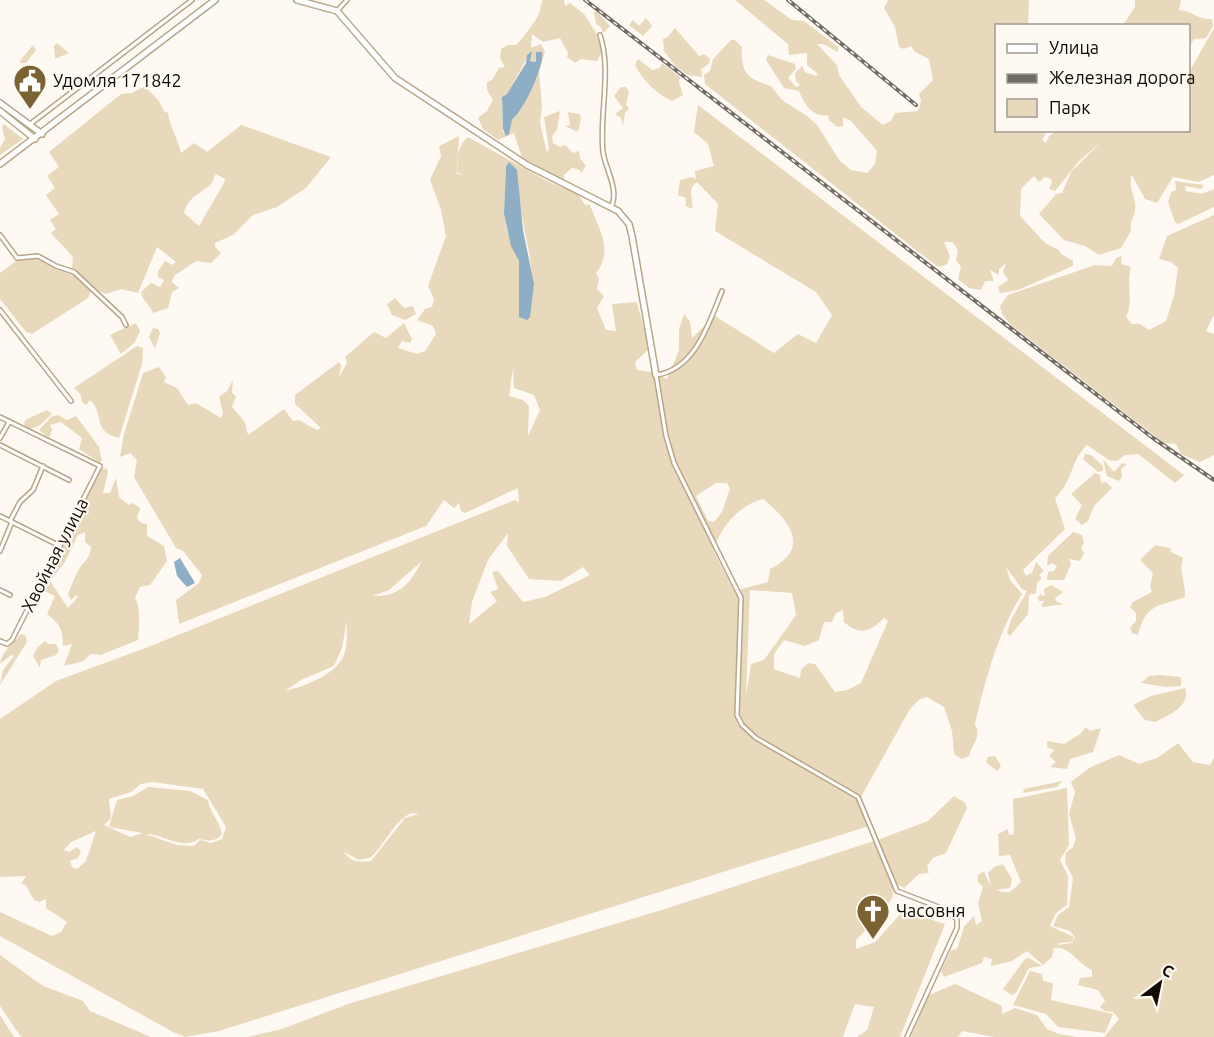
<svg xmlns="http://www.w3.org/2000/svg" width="1214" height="1037" font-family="Ubuntu,sans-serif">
<rect width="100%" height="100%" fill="#fefaf3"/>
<g fill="#e8d8bc" fill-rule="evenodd">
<path d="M564,0L565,6L570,3L584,14L596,33L602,52L597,61L581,59L575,63L567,57L568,53L560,38L543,42L532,34L531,48L541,44L545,52L539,71L542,106L540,123L547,153L549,149L544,117L560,111L557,130L552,136L553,143L560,147L565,145L573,153L579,151L580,158L586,166L581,173L580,170L572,168L564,175V179C548,175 535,163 522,158L514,133L498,140L483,129L478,118L487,111L493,100L487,90V82L492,80L499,68L505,67L500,58L501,49L508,45H516C520,42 537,19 539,14C541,9 540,5 543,0ZM531,51L530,61L536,62V54L542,57L522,108L503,133L502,97L507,94Z"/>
<path d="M735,0H764L792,20L804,21L838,47V52L823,44H817L837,65L839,75L861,107L883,125L891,121L895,113L918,111L921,101L919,94L933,80L929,59L915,52L911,46L904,49L899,47L895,27L884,8L888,0H1029L1028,25L996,26V130L1047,131L1042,140L1046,143L1049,136L1057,131L1188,130L1189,72L1214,28V175L1199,182L1173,177L1157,203L1145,199L1132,175C1128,186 1134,193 1135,203C1137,214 1129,221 1131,231L1121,248L1099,255L1085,246L1064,240L1039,214L1056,194L1062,193L1071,172L1101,142L1079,161L1055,191L1049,189L1052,182L1051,179L1045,177L1039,182L1034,176L1021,189L1020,216L1046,244L1059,250L1061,254L1073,261V266L1018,290L1000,293L998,287L1008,280L1003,272L1006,263L999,269V275L990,270L994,281H985L981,290L969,288L958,279L961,267L956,260L958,250L952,242H944L950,256L947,264L939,267L930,261L705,84L704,75L710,71L713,59L731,40H735L742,47C740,74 749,79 771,86L782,100L807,116L817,125L840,161L851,170L867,173L875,164L877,151L851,121L843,117V126L837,127L829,120L828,115C812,118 804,103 799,91L784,88L766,60L768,55L795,64L796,69L788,78L796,87L800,85L796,81L795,73L802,66L805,72L816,76L818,74L807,65V53L789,55L788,44Z"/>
<path d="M1135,0H1181L1179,10C1192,11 1199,20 1212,19L1213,26L1206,38L1194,39L1189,47L1188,26L1123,25L1135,7Z"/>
<polygon points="594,12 597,12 610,26 603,33 601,27 596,24"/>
<polygon points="646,18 652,26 643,36 629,25 633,20 639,26"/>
<polygon points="675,28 699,56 704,54 710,59 709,64 701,69 702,77 688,75 676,67 664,51 663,39 668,37"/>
<polygon points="57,43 69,53 55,59 54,46"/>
<polygon points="33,45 36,50 26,63 21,63 20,61"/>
<path d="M638,59L652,70L660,68L662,63L680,77L679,83L683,95L672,101C657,94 643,81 635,65Z"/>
<path d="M145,86L159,101L164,111L168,113C170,128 178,138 181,153L194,143L207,152L241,125L331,157L306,188L277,207L253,215L233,235L215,243V247L221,253L211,263L196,261L174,276L172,282L179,288L172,292L168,308L153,313C150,304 142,301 141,292L151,283L160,287L164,280L158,277V271L165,261L173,265L176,262L157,247L138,293L121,289L106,294L98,291L72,268L73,257L51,233L56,229L50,220L59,214L46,195L55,188L47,176L59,167L49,152L121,94L132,93ZM216,174L225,179L224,183L199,226L184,213C187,199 197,195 208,187C213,184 213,178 216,174Z"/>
<polygon points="621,87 626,87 629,92 626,104 629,109 625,113 623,126 621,118 615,114 623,108 614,96"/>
<path d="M698,105L1184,475L1175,483L1138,454L1125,455L1117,461L1109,460L1087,445C1069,463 1074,480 1055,498L1065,529L1023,570L1026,576L1032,573L1036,562L1044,571L1039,575L1042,578L1037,583L1036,593L1029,595L1028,614L1010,636L1007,633L1011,620L1027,591L1022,589L1006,567L1010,580L1022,594C998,632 985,681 975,724C982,737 972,744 969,756L962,759L954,754L952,731L944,707L927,697L920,699L910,709L858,802L869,826L219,1031L185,1037L173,1032L0,936V912L52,936L61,932L67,922L46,908V899L39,902L34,900L26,885L21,884L26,876L0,877V719L56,681L148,647L515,500L519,503L518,488L465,513L461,511L459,503L454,508L444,500L426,526L179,624L176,600L199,583L202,575L183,551L176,548L134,477L137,460L130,453L120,457L124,434L143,373L159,367L166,377L164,382L177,388L188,405L196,403L221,418L223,413L219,397L227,391L233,380L232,393L236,396L232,407L245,422L248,435L284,409L293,421L299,420L317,430L321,428L295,404V395L339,362L341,365L339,377L347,363L345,357L374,332L386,338L404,323L412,339L410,343L402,341L398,348L417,354L425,351L436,334L433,326L417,320L425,309L432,307L434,299L428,286L446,236L441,210L430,180L441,156L439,146L459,136L457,174L463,175L458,173C455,161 459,144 468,137L547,181L578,194L587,208L586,205H590C599,229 614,251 596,273L599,279L597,289L604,296L597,308L606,330L616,331L612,304L637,302L649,349L635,362L637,370L652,372L667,379L679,350V330L684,314L690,322L692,338L715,316L774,353L798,334L816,343L832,315L816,292L715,231L718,204L697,182C686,190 694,198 692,209L686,206V198L678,195L680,180L692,177L696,179L695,171L714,166L708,144L694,132ZM506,164L517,170C516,215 538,261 531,307L519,289V261L507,231L504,214ZM513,368L514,388L534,395L540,410L528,436L529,406L523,400L509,396ZM716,483H727L730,489L722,512L714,522L708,521L696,496ZM763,499C789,520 812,548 770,569L768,582L734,591L713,550C721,527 739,505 763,499ZM508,533L507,546L529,579L561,581L583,567L590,575L545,597L523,602L498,571L492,572L498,589L490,592L497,601L469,624L472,602L488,560ZM422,561C410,584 399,597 372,596L389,590ZM750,590L792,593L796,615L764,660L751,664L746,696ZM843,610L844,622C860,636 870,632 884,618L888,621L861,683L847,690L835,692L815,664L808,663L801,670L800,678L774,669V654L784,640L805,646L819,640L824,622H832L836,613ZM347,619C346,629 348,642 345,652C339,674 305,686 285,691L301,680L334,666L342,648ZM153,782L203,789L226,827L222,839L211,843L200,840L194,846L177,845L145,834C163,833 180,851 199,839C208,841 216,842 222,834C220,821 209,812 208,800L190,791L148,787L133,796L117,800L109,827L143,833L130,837L104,825L111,818L109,799L131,792L141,784ZM411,813L419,814L405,818L371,861C360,862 351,863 344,852L359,860L370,858C385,845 392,823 411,813ZM96,831L86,861L77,869L72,867L70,861L78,858L81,851L77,847L69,852L64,850L71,842Z"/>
<polygon points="568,112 579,114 581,118 578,132 565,126 570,125"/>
<polygon points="4,124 23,139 0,155 0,148 5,139 2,127"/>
<polygon points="1175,181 1204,185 1201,189 1185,186 1186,191 1202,194 1214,189 1214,207 1178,224 1175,222 1168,202 1171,192 1176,190"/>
<path d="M1214,215V315L1206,331L1214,334V455L1200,462L1181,454L1176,444L1164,443L1011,325L1002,314L1000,306L1008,295L1095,265L1112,266L1116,258L1122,256L1121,264L1131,267C1126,284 1134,302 1126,317L1132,324H1140L1149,330L1166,321L1174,296L1178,268L1171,262L1159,259L1167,236Z"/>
<polygon points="38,257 55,269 73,275 91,291 88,298 32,334 26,332 0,299 0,273 20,258"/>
<polygon points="395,298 404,308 413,306 416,314 405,320 392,315 387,304"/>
<polygon points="136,323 140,331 135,342 121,354 110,335"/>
<polygon points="153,328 158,329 160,333 155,349 149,337"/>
<path d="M137,346L143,348L142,364L119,438C91,431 105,413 90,400L86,405L82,402L81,395L74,388Z"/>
<polygon points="47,410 52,414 39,426 29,429 24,425 25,420"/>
<polygon points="58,415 67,420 76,416 99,447 102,461 99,462 79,449 82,438 61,422 50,425 52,430 49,438 39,430 51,417"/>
<polygon points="1085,454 1091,455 1103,466 1103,471 1098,472 1083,459"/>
<polygon points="1103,459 1114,472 1122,463 1127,464 1121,469 1122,477 1119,481 1107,476"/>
<path d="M101,468L107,469L108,472L103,493H110L116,478L119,497L129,505L133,503L140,508L137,518L141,523L147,524V536L164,546L167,561L150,585L140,587L135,598C141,607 139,630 138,640L101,655L90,654L84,661L64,666L72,644L63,646C63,630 60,624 47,614L55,596L40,589ZM85,532V542L91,547C90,560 83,561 78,571C74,578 71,587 68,594L71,600L76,595L78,597L68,608L50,581L65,562L78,535Z"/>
<polygon points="1095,473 1100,475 1101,483 1106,482 1112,488 1094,506 1088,521 1082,525 1075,519 1082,505 1071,494"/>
<polygon points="1073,532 1082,535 1084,543 1081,548 1084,553 1080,561 1069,559 1071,564 1064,580 1047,580 1048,572 1054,571 1057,566 1052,563 1047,566 1048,556"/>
<path d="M1155,545L1170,548L1171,552L1183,558C1178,571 1186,583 1185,597C1158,607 1146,603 1138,635L1132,633L1130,628L1136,621V613L1130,607L1133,602L1152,592L1150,586L1153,573L1140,560Z"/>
<polygon points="1051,585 1063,592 1055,598 1057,602 1064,604 1043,607 1041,605 1045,601 1039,601 1038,598 1041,593 1042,596 1045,595 1044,589"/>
<path d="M21,634L25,635L27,642L0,685L3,670L14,656L11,655L0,664C2,651 12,644 21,634Z"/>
<polygon points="45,641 48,644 56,644 59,650 56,655 41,660 40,668 33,656 38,647"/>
<polygon points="1159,675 1181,677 1181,686 1165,687 1141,683 1149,676"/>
<path d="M1185,688C1191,707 1168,715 1155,722L1145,720L1133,705L1151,696Z"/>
<polygon points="1086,727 1090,731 1101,728 1093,752 1070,759 1067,769 1050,767 1056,762 1049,756 1054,750 1047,747 1047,741 1064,744 1080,734"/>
<path d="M1178,743L1193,762L1210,765L1214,757V1037H1104L1119,1019L1113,1012L1104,1011L1100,1007L1105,1001L1098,990L1078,985L1080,978L1092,977V970C1078,964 1069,945 1054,948L1052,957L1043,965L1027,951L1012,961L991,966L992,959L984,957L982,963L944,977L941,971L951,950L957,949L964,927L974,916L976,925L982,921L978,904L983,887L978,882V875L984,871C990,886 993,893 1010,892L1021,882L1010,855L999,856L998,834L1008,829L1009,835L1014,834L1013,799L1067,788L1069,845L1060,860L1068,876L1067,905L1056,913L1050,926L1074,937L1072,942L1059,943L1058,945L1072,943L1075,937L1070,931L1053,926L1058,915L1069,907L1073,878L1065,862L1066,853L1073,847L1076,838L1069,814L1075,792L1071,782L1089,768L1119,755L1139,764L1157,758Z"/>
<polygon points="995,756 1001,766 997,771 986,762 988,757"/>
<polygon points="1062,781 1057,787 1023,793 1024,789"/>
<polygon points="954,796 965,803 967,808 946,853 933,858 927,866 929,873 919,874 904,888 895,883 892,898 885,910 856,940 856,949 875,942 903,911 945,924 900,1037 857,1037 867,1030 874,1007 855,1004 843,1037 247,1037 282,1029 348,1004 665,909 880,839 928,821"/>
<polygon points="1003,864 1012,879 1010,888 996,890 991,886 988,873 994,867"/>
<polygon points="0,955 43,986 83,1001 90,1011 151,1037 21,1037 0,1006"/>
<polygon points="1029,958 1042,966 1029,968 1016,993 1011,995 1003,989 1025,959"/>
<polygon points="1030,971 1042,974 1043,981 1053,983 1051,1000 1113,1014 1105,1033 1058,1027 1046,1014 1013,1005"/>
<polygon points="955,984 1002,1006 1002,1014 1015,1008 1037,1015 1047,1029 1059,1034 1078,1037 994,1037 962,1031 958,1037 911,1037 929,995"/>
<polygon points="0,1015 14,1037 0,1037"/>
</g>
<g fill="#8daec4">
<path d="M532,51L530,61L536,62V52H542C545,65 523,112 512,120L509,134L506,136L503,129L502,97L507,94L526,63L527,55Z"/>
<polygon points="509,162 517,170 523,230 534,284 530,317 527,320 519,317 519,261 511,246 504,214 506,166"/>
<polygon points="180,558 195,583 187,587 177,576 174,562"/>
</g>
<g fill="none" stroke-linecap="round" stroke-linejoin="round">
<defs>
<g id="street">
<polyline points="337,11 347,0"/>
<path d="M600,35C612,71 599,114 603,152C605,168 620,191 611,207"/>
<polyline points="29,125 192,0"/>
<polyline points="0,235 17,258 38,256 56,266 74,272 122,317 126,325"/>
<path d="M722,291C709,323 695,370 656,375L666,436L674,463L741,598L737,715L742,725L756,738L858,797L897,891L941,908L957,919V928L907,1037"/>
<polyline points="0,310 71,401"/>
<polyline points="0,417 100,466 12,640 7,644 0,641"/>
<polyline points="0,438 9,422"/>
<polyline points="0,445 69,480"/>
<polyline points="0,516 60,546"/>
<polyline points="10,521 20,502 33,490 43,466"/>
<polyline points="0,551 12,522"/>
<polyline points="0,590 10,595"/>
</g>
<g id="secondary">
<polyline points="297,0 337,11 395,78 527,165 618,211 629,224 632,236 656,375"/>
<polyline points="0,103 42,134"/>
<polyline points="0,111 35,139"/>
<polyline points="0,164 215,0"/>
</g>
</defs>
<use href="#street" stroke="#b7a687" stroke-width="6"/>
<use href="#secondary" stroke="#b7a687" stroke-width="8"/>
<use href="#street" stroke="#fff" stroke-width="3"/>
<use href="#secondary" stroke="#fff" stroke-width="5"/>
<defs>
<g id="rail">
<polyline points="585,0 1153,438 1214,480"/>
<polyline points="788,0 916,105"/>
</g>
</defs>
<use href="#rail" stroke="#706c63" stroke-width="4"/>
<use href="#rail" stroke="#fefaf3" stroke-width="1.5" stroke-dasharray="4.5" stroke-linecap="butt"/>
</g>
<defs>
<symbol id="civic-pin" viewBox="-11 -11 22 30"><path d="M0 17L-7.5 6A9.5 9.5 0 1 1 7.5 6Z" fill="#7b6233" stroke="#fefaf3"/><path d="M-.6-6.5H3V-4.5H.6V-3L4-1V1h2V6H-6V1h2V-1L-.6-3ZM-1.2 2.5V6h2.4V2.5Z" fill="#fff"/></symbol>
<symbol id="church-pin" viewBox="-11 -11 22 30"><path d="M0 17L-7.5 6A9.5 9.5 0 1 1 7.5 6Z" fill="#7b6233" stroke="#fefaf3"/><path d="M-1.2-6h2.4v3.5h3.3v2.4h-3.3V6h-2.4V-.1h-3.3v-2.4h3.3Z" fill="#fff"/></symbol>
</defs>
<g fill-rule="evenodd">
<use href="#civic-pin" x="11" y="62" width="38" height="52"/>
<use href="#church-pin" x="854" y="892" width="38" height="52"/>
</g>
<g text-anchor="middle" stroke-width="4.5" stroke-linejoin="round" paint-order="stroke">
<g font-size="18" fill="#100b02" stroke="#fefaf3" text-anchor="start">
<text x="53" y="87">Удомля 171842</text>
<text x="896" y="917">Часовня</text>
</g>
<g font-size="18" fill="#100b02" stroke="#fefaf3">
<text transform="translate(55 555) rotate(-63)" y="6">Хвойная улица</text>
</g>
</g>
<rect x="995" y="24" width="195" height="108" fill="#fefaf3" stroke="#9f9a93" stroke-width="1.5"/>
<rect x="1007" y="44" width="30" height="9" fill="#ffffff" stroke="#9f9a93" stroke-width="1.5"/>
<text x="1049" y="54" font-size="18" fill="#100b02">Улица</text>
<rect x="1007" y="74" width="30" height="9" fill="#706c63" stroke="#9f9a93" stroke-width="1.5"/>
<text x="1049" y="84" font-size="18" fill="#100b02">Железная дорога</text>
<rect x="1007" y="99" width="30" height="18" fill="#e8d8bc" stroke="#9f9a93" stroke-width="1.5"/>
<text x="1049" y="114" font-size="18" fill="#100b02">Парк</text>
<g transform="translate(1160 983) rotate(32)" stroke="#fefaf3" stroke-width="4.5" paint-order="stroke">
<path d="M0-4.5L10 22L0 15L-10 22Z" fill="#100b02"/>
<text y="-9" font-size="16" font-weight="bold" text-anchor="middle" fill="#100b02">С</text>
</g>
</svg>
